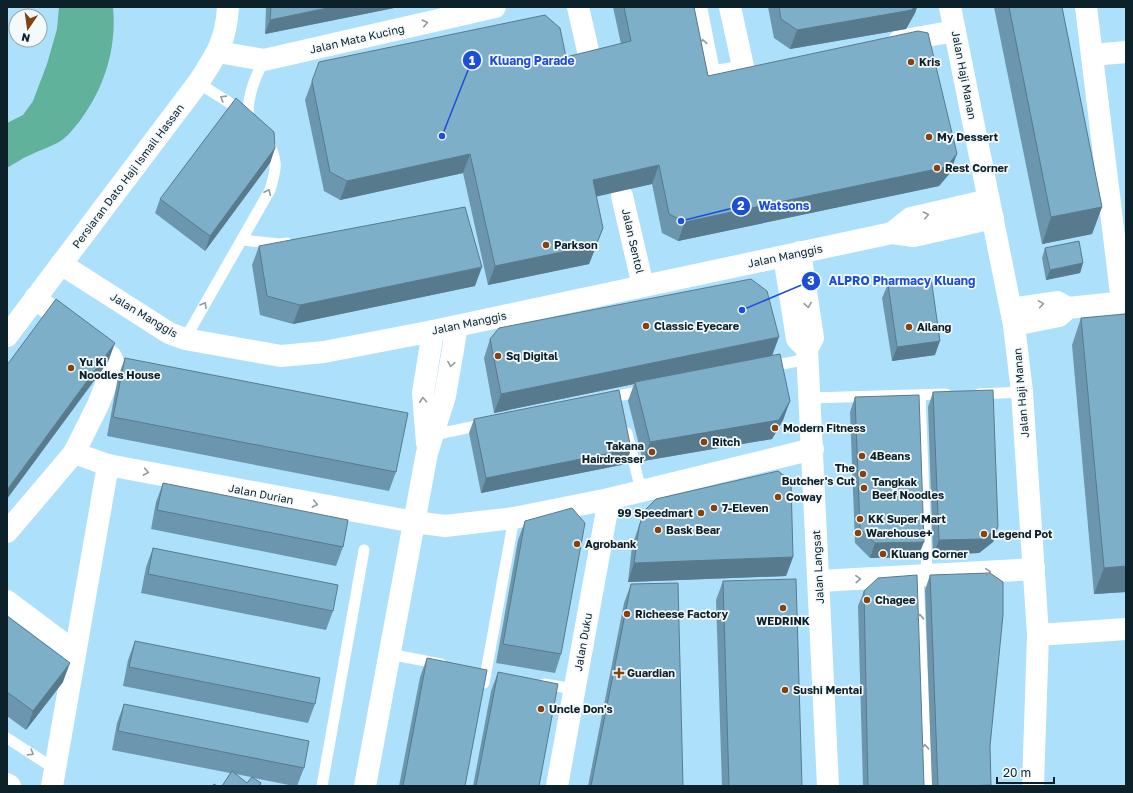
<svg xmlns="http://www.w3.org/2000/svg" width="1133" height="793" font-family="'Golos Text',sans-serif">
<rect width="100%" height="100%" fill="#ade0fb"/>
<path fill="#60b29a" d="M59,7H113C117,49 104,89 79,122C73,129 69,135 62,140C52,147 39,150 28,156C21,159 14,164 7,168V123L23,115L33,101L47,64L57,29Z"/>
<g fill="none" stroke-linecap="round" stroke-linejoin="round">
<g stroke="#fff" stroke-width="11">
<polyline points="198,83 243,111"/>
<path d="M248,114C248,94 255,78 264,60"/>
<polyline points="242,240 279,244 287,243"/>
<path d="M185,339L270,190C277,167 278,161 267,139"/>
<polyline points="767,367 808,359"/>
<polyline points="979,394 1022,392"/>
<polyline points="920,395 927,575"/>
<polyline points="606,398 644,391"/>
<polyline points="810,398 946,394"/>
<polyline points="627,433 641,491"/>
<polyline points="433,435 486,424"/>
<polyline points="918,575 927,786"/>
<polyline points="389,654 441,664"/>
<polyline points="484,683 514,518"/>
<polyline points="544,684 575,689"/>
<polyline points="7,738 55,769"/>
<polyline points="322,786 364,550"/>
</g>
<g stroke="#fff" stroke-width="22">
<polyline points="578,7 591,64"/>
<polyline points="696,7 710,77 738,72"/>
<polyline points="730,7 744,71"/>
<polyline points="1086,7 1122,302"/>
<polyline points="899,41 955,31"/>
<polyline points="218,52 264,60 495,7"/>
<polyline points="1092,55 1126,52"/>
<polyline points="622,196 643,286"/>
<polyline points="892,233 911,218 989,200"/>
<polyline points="800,252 813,338 807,349 828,786"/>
<polyline points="784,256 797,339 807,349"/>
<polyline points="61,264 169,333 185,339 281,356 324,352 433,331 892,233 914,236 993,218"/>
<polyline points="35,298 111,357 113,362 112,369 98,405 74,453"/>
<polyline points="1068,308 1126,302"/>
<polyline points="1011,309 1057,302 1068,308"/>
<polyline points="1014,325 1059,316 1068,308"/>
<path d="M7,336L198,83C216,55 226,42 228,7"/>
<polyline points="427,443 423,393 433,331"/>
<polyline points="7,532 74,453 108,465 414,522 445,526 514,518 609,499 813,449"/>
<polyline points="819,581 1034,569"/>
<polyline points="7,601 75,652"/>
<polyline points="7,784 10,786"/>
<polyline points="52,786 108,465"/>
<polyline points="365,786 427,453 445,396 457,326"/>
<polyline points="557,786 609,499"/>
</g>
<g stroke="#fff" stroke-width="22">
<polyline points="950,7 1014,325 1022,392 1038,635 1033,786"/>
<polyline points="1038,635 1126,629"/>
</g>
</g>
<g fill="#6c96ad" fill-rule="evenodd">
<polygon points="266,7 399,7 265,34"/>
<polygon points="613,7 694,7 708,76 950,173 939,186 678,241 662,233 652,184 596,196 596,247 589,264 488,285 463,173 340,200 324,191 305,100 312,81 566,57 621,44"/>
<polygon points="768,7 917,7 915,13 906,29 790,49 774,38"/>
<polygon points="994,7 1062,7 1102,207 1092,234 1042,244"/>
<polygon points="275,148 270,163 205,251 155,213 160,199"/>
<polygon points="259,246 475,286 293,324 260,315 252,265"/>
<polygon points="1045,248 1083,263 1080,273 1046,280 1042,258"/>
<polygon points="888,284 935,355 892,361 882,298"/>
<polygon points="1081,318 1126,592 1094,594 1072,345"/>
<polygon points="490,339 772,355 790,401 783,420 772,439 643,461 628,401 634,384 494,413 484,358"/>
<polygon points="125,358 396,472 389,491 107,436 118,377"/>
<polygon points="933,392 998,527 993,542 979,553 933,555 928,407"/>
<polygon points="855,397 918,557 870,558 855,543 850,412"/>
<polygon points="474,419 631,449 626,464 481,493 469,433"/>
<polygon points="163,483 343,547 336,566 151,529 156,502"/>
<polygon points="644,511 793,557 786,576 628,582 632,546"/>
<polygon points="525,521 561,654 555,673 496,663 518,540"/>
<polygon points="153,548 333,611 326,630 141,593 146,567"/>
<polygon points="930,575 990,746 990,786 932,786 925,590"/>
<polygon points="723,581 802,786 722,786 716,600"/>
<polygon points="631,584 683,786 588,786 624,603"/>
<polygon points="864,591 924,786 863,786 858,606"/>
<polygon points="7,616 63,682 26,730 7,716"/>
<polygon points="135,641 315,704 308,723 123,686 128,660"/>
<polygon points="427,658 465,786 399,786 420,677"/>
<polygon points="498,672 539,786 473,786 491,691"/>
<path d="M124,704L304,768L297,786H294L254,778L261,783L260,786H222L230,773L112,750L117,723ZM236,774L251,777L247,783Z"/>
</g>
<g fill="#587a8d">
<polygon points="332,7 399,7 265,34 270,20"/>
<polygon points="914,7 917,7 915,13 906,29 790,49 797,30"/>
<polygon points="275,148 270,163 205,251 210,236"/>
<polygon points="470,154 463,173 340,200 347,181"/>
<polygon points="957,154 950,173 939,186 678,241 685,222"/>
<polygon points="659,165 652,184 586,199 593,180"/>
<polygon points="1102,207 1092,234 1042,244 1051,217"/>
<polygon points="603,228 589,264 488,285 495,266"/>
<polygon points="1083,263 1080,273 1046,280 1050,270"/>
<polygon points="482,267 475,286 293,324 300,305"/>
<polygon points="779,337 772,356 635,382 634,384 494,413 501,394"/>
<polygon points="940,341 935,355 892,361 897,347"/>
<polygon points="115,343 108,362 7,499 7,490"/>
<polygon points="790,401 783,420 772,439 643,461 650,442"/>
<polygon points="631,449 626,464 481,493 486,478"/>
<polygon points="998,527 993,542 979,553 933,555 939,540"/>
<polygon points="924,542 918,557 870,558 875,543"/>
<polygon points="793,557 786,576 628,582 634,563"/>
<polygon points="1126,566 1126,592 1094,594 1104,568"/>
<polygon points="70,663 63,682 26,730 33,711"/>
<polygon points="991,785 990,786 966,786"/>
</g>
<g fill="#7eafc9" stroke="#587a8d">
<polygon points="271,7 332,7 270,20"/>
<polygon points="624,7 694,7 708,76 918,31 928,33 957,154 946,167 685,222 669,214 659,165 593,180 603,228 596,245 495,266 470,154 347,181 330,172 312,81 319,62 545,15 560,28 566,57 631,41"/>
<polygon points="779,7 914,7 912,10 797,30 781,19"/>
<polygon points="1009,7 1062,7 1102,207 1051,217"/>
<polygon points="236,98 274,132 275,148 210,236 160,199"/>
<polygon points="465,207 482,267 300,305 267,296 259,246"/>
<polygon points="1079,241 1083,263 1050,270 1045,248"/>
<polygon points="931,278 940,341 897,347 888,284"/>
<polygon points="751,279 767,291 779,337 501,394 490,339 499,328"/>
<polygon points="56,299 115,343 7,490 7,365"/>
<polygon points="1126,314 1126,566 1104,568 1081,318"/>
<polygon points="780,354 790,401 779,420 650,442 635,382"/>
<polygon points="125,358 408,413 396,472 113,417"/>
<polygon points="619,390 631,449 486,478 474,419"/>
<polygon points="993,390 998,527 984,539 939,540 933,392"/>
<polygon points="919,395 924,542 875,543 860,529 855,397"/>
<polygon points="778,471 791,481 793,557 634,563 639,527 644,511 656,499"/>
<polygon points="163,483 348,520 343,547 157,510"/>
<polygon points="572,508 585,523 561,654 503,644 525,521"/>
<polygon points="153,548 338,585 333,611 148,574"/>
<polygon points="990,573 1003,582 1003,615 990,746 991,785 966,786 938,786 930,575"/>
<polygon points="917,575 924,786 868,786 864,591 878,578"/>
<polygon points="796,579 802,786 729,786 723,581"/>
<polygon points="678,583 683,786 591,786 631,584"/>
<polygon points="7,616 70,663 33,711 7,692"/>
<polygon points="135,641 320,678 315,704 129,667"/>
<polygon points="427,658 487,670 465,786 403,786"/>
<polygon points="498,672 558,684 539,786 476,786"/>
<polygon points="124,704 309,741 304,768 118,731"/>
<polygon points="232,771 247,783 252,777 261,783 259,786 222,786"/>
<polygon points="214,784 217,786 213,786"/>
</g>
<defs><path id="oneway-chevron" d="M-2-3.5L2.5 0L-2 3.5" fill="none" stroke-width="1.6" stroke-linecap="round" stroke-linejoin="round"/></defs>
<g stroke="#929ba0">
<use href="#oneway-chevron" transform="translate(425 23) rotate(-13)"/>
<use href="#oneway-chevron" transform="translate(703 42) rotate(-101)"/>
<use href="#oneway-chevron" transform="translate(223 98) rotate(-148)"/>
<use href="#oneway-chevron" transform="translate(268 192) rotate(-65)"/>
<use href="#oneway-chevron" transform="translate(926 215) rotate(-13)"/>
<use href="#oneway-chevron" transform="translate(1041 304) rotate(-9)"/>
<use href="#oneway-chevron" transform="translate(204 305) rotate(-60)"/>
<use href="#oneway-chevron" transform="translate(808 305) rotate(81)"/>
<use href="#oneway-chevron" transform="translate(451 364) rotate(99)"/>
<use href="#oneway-chevron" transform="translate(423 400) rotate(-94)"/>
<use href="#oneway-chevron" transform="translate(146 472) rotate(11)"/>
<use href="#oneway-chevron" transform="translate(315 504) rotate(11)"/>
<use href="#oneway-chevron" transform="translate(988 572) rotate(-3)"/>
<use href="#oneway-chevron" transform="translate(858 579) rotate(-3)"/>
<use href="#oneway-chevron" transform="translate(920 617) rotate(-92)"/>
<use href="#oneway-chevron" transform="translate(925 747) rotate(-92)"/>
<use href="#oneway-chevron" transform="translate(31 753) rotate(32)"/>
</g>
<g fill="#83420e" stroke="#f4f9fc" stroke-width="1.5">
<circle cx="911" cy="62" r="4"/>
<circle cx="929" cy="137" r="4"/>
<circle cx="937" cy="168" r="4"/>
<circle cx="546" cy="245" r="4"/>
<circle cx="646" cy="326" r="4"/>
<circle cx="909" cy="327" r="4"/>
<circle cx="498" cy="356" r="4"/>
<circle cx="71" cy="368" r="4"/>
<circle cx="775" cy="428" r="4"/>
<circle cx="704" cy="442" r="4"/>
<circle cx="652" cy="452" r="4"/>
<circle cx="862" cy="456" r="4"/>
<circle cx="863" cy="474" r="4"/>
<circle cx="864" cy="488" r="4"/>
<circle cx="778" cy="497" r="4"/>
<circle cx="714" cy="508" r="4"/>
<circle cx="701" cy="513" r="4"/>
<circle cx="860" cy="519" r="4"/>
<circle cx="658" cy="530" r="4"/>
<circle cx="858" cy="533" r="4"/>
<circle cx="984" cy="534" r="4"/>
<circle cx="577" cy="544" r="4"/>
<circle cx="883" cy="554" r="4"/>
<circle cx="867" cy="600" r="4"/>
<circle cx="783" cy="608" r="4"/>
<circle cx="627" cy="614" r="4"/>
<path d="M617 667h4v4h4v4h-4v4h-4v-4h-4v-4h4z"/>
<circle cx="785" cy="690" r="4"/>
<circle cx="541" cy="709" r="4"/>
</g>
<g text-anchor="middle" stroke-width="3.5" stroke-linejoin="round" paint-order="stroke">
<g font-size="11" fill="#0d212b" stroke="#f4f9fc">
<text transform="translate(357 39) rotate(-13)" y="4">Jalan Mata Kucing</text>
<text transform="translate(964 75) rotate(79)" y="4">Jalan Haji Manan</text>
<text transform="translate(128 176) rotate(-53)" y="4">Persiaran Dato Haji Ismail Hassan</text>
<text transform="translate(633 241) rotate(77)" y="4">Jalan Sentol</text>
<text transform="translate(785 256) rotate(-12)" y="4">Jalan Manggis</text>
<text transform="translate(144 315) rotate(31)" y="4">Jalan Manggis</text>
<text transform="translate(469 323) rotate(-12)" y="4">Jalan Manggis</text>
<text transform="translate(1021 393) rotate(-95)" y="4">Jalan Haji Manan</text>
<text transform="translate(261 494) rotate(11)" y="4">Jalan Durian</text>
<text transform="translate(818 567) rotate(-93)" y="4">Jalan Langsat</text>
<text transform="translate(583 642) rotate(-80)" y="4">Jalan Duku</text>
</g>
<g font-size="11" font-weight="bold" fill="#0d212b" stroke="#f4f9fc" text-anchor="start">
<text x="919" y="66">Kris</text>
<text x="937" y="141">My Dessert</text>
<text x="945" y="172">Rest Corner</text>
<text x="554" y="249">Parkson</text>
<text x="654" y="330">Classic Eyecare</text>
<text x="917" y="331">Ailang</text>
<text x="506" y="360">Sq Digital</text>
<text x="79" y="366">Yu Ki<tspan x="79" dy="13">Noodles House</tspan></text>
<text x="783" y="432">Modern Fitness</text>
<text x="712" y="446">Ritch</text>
<text x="644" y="450" text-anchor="end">Takana<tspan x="644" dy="13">Hairdresser</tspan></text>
<text x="870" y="460">4Beans</text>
<text x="855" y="472" text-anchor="end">The<tspan x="855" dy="13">Butcher's Cut</tspan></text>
<text x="872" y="486">Tangkak<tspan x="872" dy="13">Beef Noodles</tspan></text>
<text x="786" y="501">Coway</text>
<text x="722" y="512">7-Eleven</text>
<text x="693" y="517" text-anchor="end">99 Speedmart</text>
<text x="868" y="523">KK Super Mart</text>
<text x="666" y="534">Bask Bear</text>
<text x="866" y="537">Warehouse+</text>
<text x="992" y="538">Legend Pot</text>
<text x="585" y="548">Agrobank</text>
<text x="891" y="558">Kluang Corner</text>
<text x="875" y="604">Chagee</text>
<text x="635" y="618">Richeese Factory</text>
<text x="783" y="625" text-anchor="middle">WEDRINK</text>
<text x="627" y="677">Guardian</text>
<text x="793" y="694">Sushi Mentai</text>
<text x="549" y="713">Uncle Don's</text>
</g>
</g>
<path fill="none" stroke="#1d4ed8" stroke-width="1.5" d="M442 136L472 60M681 221L741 206M742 310L811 281"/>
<g fill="#1d4ed8" stroke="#f4f9fc" stroke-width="1.5">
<circle cx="442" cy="136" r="4"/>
<circle cx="681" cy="221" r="4"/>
<circle cx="742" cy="310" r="4"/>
<circle cx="472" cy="60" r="10"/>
<circle cx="741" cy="206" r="10"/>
<circle cx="811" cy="281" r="10"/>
</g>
<g font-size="12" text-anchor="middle" font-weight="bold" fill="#fff">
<text x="472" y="65">1</text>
<text x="741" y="210">2</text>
<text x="811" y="285">3</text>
</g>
<g font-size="12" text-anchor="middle" font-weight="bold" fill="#1d4ed8" stroke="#f4f9fc" stroke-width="3.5" stroke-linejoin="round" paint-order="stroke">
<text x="532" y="65">Kluang Parade</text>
<text x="784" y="210">Watsons</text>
<text x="902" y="285">ALPRO Pharmacy Kluang</text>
</g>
<rect width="1133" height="793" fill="none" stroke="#0d212b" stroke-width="16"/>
<g transform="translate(28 28) rotate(193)"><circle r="19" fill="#f4f9fc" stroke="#98a3a8"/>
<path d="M0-3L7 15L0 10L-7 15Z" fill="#83420e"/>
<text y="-6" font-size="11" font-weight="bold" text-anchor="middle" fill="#0d212b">N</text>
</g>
<path d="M997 777v6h57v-6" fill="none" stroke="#0d212b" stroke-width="2"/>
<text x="1003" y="777" font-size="12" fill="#0d212b" stroke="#f4f9fc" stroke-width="3" paint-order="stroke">20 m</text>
</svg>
